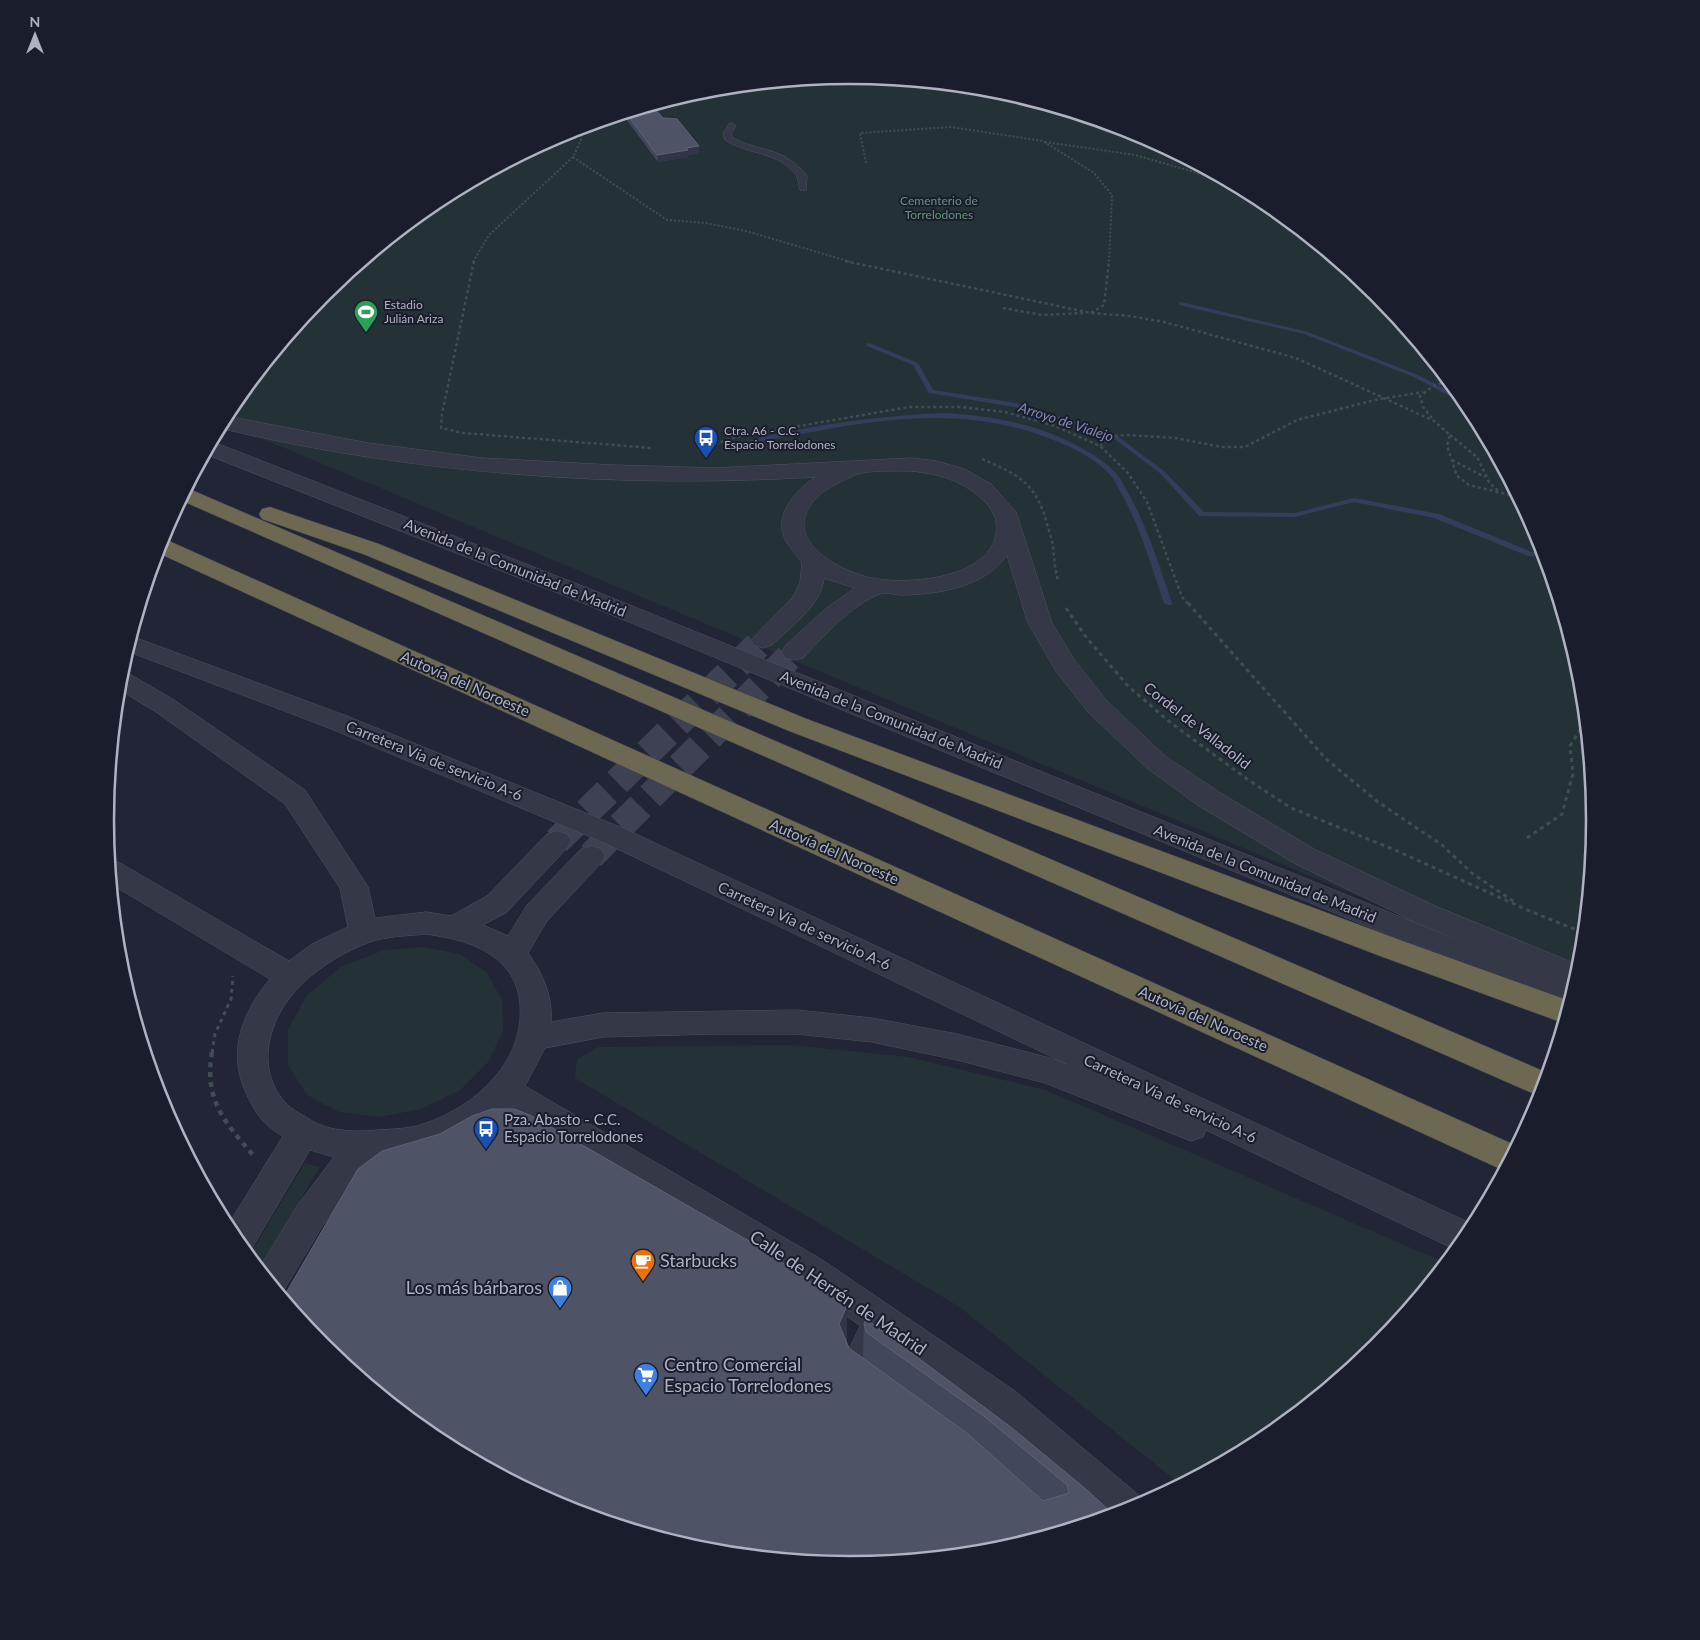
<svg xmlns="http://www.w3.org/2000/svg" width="1700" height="1640" font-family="Lato,sans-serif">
<rect width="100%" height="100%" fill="#212536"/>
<g fill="#243238">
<polygon points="850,75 996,89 1135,132 1264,201 1377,293 1470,406 1538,535 1581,675 1595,820 1581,966 1574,986 222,422 231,406 323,293 436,200 565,132 705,89"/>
<polygon points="423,947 460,954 487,973 502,1000 503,1031 488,1062 460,1090 421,1109 379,1117 339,1112 307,1095 288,1065 288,1029 307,995 341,967 384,950"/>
<polygon points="792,1045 908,1057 1046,1090 1446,1263 1377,1347 1264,1440 1180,1484 958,1306 575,1078 577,1059 598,1047"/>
<polygon points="305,1163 320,1167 259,1269 249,1256"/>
</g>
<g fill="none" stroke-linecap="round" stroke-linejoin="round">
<g fill="#363d5c" fill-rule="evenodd">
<polygon points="1181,302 1308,332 1418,375 1464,399 1469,406 1466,405 1414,377 1304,334 1179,305 1179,303"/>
<polygon points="869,343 918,363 933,390 1016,403 1116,435 1165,472 1204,512 1295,513 1354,498 1439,514 1532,552 1544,553 1545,557 1528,556 1434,518 1354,502 1295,517 1199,516 1161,474 1112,437 1015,407 929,393 913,365 867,346 867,344"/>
<path d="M944,413C995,416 1045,425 1090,453C1100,459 1112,467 1119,477C1123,482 1125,488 1128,493C1148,528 1159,566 1172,603L1171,605H1168L1164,603C1151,566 1141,528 1121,493C1118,488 1116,482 1112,477C1097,459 1072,447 1051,439C980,411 909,415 834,428C813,432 792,435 771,440C759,443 749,447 738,450L735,448C748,438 770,436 786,432C838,422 891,415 944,413Z"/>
</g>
<g stroke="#3d4152" stroke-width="28" stroke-dasharray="28 14" stroke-linecap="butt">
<polyline points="557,841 763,640"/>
<polyline points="591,856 794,652"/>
</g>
<defs>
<g id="service">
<path d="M732,123L736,126L731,133L732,137L737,140C766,153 783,147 807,176L806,190H800C798,185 799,179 796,175C778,151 748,155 725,140L723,133L729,124Z"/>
<polygon points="872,1313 879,1316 882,1322 861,1366 863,1371 860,1378 853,1380 846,1378 841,1366 865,1316"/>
</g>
<g id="minor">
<path d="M225,416L368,443L482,458L612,465L716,468L912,458L936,461L964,469L991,484L1016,512L1052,623L1075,661L1106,700L1165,756L1219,792L1314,849L1435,906L1581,966L1568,1009L578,601L205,454L211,442L216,443L595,591L1470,945L1415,922L1294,863L1199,806L1147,768L1088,712L1056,671L1028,623L1007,555C985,587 940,594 903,595C896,595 887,592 880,594C852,604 823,637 803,658L794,660L785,658L782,652L785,646L824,610L855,588L824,578C822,605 790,627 772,645L763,648L754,645L751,640L793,597L800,583L802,563C797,556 791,549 786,541C772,516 796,489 816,477C618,489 413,474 219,428ZM912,471C938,474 961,480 981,498C993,509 998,518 996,534C988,580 903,586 867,577C839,570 783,541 812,503C822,489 840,482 855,475C864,470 900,471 912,471Z"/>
<path d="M131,636L347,716L625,829L1474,1225L1456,1250L1206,1130L1203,1137L1191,1141L1045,1083L957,1060L872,1042L797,1034H717L603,1037L545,1048L525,1086L824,1261L1015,1391L1141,1497L1143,1504L1105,1517L989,1417L800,1283L507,1107C483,1131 446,1147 413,1155C399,1158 384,1158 370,1159L321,1228L282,1293L280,1294L259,1269L297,1206L334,1157L310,1150L249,1253L247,1254L227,1227L283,1136C266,1127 256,1115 248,1097C226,1054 241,1014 270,979L111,884L109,860L120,863L289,961L312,944L348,927L340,888L285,804L156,712L118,689L120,671L128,673L174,700L305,790L368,887L375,918L426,912L451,916L487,896L547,834L557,831L567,834L571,841L567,848L507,912L483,925L508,936L527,905L581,849L591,846L601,849L605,856L601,863L547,921L528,953C543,973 553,998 551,1022L603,1013L797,1010L872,1018L957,1034L1050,1058L1071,1066L605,843L329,728L127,651ZM426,934C453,938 482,944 502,964C513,974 519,990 520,1004C525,1064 472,1109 420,1125C406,1129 392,1129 378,1130C356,1132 332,1132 312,1121C305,1116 296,1112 290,1107C274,1093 267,1073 268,1052C272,998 322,960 370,942C387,936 408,936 426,934Z"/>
</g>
<g id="motorway">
<polygon points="187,488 1548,1073 1541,1097 180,500"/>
<polygon points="270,507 379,544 807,719 1400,940 1570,1001 1563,1023 1380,956 789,731 363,554 262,519 259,514 262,509"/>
<polygon points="161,539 167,540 1517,1146 1504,1170 1498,1168 156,552"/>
</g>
</defs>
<use href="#service" stroke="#4f5261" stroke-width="1"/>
<use href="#minor" stroke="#4f5261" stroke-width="1"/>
<use href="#motorway" stroke="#3c3f4e" stroke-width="1"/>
<g stroke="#414d54" stroke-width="2" stroke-dasharray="2 2" stroke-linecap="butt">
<polyline points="785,81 844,81 875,77"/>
<polyline points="1045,142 1135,155 1201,174 1267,203"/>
<polyline points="573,157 667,220 706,223 746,231 851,262"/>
<polyline points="866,163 860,133 951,127 1043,141 1094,173 1112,195 1109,262"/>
<polyline points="473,262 489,235 573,157 581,140 581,127"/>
</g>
<g stroke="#414d54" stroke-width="2.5" stroke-dasharray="3 3" stroke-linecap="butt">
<polyline points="474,261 442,414 441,428 463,433 652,448"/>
<polyline points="845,261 1091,313 1130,316 1164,322 1296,358 1434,421 1450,435 1447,446 1457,476 1469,485 1518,497"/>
<polyline points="1003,308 1042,315 1084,313"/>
<polyline points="1091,313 1104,305 1109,261"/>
<polyline points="1432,418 1423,407 1420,396 1435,385 1449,381"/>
<polyline points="1450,435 1477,457 1489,482 1498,491"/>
<polyline points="1100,446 1114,436 1127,435 1175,438 1222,447 1245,447 1297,420 1375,400 1423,392"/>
<polyline points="698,450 736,437 909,407 961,407 1005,412 1055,426 1100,446 1128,473 1147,502 1182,597 1189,605"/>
<path d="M982,459C1019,475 1036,483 1047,524C1049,531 1052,539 1053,546C1054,558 1055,569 1058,581"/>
<polyline points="1452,460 1485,477"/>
</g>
<g stroke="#414d54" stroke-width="3" stroke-dasharray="4 4" stroke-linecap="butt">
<polyline points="1188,603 1326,759 1378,802 1442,845 1473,874 1516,903"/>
<polyline points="1066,608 1086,637 1128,686 1171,723 1247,779 1291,808 1395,850 1525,909 1584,933"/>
<polyline points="1527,838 1562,814 1573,774 1570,746 1585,722"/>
<polyline points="212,1053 215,1034 231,999 233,976"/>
</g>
<path stroke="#414d54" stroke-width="4.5" stroke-dasharray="5 5" stroke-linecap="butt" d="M212,1052C204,1100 224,1121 253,1155"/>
<use href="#service" fill="#353846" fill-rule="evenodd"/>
<use href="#minor" fill="#353846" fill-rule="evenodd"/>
<use href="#motorway" fill="#6c6852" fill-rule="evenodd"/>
</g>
<g fill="#43475b">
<polygon points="633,111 663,118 699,146 699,153 688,155 688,157 658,162 626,119 626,113"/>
<polygon points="864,1324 1087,1490 850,1565 847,1344 849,1348 863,1358"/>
</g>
<g fill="#313547">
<polygon points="699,146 699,153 688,155 688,157 658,162 657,155 686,148"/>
<polygon points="847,1306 847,1349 839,1324"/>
</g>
<g fill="#4f5366" stroke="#5e6275">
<polygon points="654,108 663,118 677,119 699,146 686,148 688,150 657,155 626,113 633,111"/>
<polygon points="492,1109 514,1109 530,1115 756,1245 847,1306 839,1324 849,1348 968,1434 1043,1501 1069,1493 1067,1485 985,1417 866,1332 864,1324 866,1319 1012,1428 1087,1490 1114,1515 995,1551 850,1565 704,1551 565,1508 436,1439 323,1347 283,1298 358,1169 382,1151 440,1134 472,1116"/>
</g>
<defs>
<symbol id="stadium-pin" viewBox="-11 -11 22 30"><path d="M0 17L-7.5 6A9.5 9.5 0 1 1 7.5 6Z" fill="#2e9e5b" stroke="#1a1d2b"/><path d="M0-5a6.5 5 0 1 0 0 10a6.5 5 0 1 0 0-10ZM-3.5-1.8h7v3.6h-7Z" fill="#fff"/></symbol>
<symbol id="bus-pin" viewBox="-11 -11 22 30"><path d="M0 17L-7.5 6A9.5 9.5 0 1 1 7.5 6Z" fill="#1a4fb4" stroke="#1a1d2b"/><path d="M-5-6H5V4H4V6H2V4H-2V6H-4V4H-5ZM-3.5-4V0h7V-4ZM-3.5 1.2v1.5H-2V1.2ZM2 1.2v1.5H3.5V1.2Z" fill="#fff"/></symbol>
<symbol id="cafe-pin" viewBox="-11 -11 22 30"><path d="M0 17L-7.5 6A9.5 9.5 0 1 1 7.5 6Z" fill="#e8710a" stroke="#1a1d2b"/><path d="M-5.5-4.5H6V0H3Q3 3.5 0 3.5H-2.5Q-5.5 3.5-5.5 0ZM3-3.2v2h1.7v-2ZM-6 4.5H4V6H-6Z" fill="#fff"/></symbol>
<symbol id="shop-pin" viewBox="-11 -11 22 30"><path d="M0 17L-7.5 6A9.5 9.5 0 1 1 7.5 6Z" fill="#3f7fe0" stroke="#1a1d2b"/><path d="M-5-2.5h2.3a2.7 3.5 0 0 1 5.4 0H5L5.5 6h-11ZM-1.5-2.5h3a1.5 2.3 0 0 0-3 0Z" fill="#fff"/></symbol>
<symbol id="supermarket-pin" viewBox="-11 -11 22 30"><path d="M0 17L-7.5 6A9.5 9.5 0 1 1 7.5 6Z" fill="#3f7fe0" stroke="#1a1d2b"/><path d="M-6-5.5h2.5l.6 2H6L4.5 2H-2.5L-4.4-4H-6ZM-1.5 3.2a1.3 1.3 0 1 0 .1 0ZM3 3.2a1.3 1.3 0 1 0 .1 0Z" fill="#fff"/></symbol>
</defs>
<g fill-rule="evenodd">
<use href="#stadium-pin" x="352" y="298" width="28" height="38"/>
<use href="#bus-pin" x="692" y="424" width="28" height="38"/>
<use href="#bus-pin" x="472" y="1115" width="28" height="38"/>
<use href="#cafe-pin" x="629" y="1247" width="28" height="38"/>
<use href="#shop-pin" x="546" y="1274" width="28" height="38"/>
<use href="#supermarket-pin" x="632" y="1361" width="28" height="38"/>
</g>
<g text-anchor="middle" stroke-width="4" stroke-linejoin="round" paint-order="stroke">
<g font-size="12" fill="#68927b" stroke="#1a1d2b">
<text x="939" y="205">Cementerio de<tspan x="939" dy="14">Torrelodones</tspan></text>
</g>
<g font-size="12" fill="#afb2c3" stroke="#1a1d2b" text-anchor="start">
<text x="384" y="309">Estadio<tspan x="384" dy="14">Julián Ariza</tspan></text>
<text x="724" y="435">Ctra. A6 - C.C.<tspan x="724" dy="14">Espacio Torrelodones</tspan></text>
</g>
<g font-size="14" font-style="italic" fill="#808aae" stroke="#1a1d2b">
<text transform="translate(1066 422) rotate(18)" y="5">Arroyo de Vialejo</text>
</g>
<g font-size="15" fill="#afb2c3" stroke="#1a1d2b">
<text transform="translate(515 568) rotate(22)" y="5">Avenida de la Comunidad de Madrid</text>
<text transform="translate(465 684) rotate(24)" y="5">Autovía del Noroeste</text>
<text transform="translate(891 720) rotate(22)" y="5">Avenida de la Comunidad de Madrid</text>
<text transform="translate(1197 726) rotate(38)" y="5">Cordel de Valladolid</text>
<text transform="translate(434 761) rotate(22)" y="5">Carretera Vía de servicio A-6</text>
<text transform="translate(834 852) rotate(24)" y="5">Autovía del Noroeste</text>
<text transform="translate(1265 874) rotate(22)" y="5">Avenida de la Comunidad de Madrid</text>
<text transform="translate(804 926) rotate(25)" y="5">Carretera Vía de servicio A-6</text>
<text transform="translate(1203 1019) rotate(24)" y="5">Autovía del Noroeste</text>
<text transform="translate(1170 1099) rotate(25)" y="5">Carretera Vía de servicio A-6</text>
</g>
<g font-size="15" fill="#afb2c3" stroke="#1a1d2b" text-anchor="start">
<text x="504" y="1125">Pza. Abasto - C.C.<tspan x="504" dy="17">Espacio Torrelodones</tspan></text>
</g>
<g font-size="18" fill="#afb2c3" stroke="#1a1d2b" text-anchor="start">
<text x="660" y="1267">Starbucks</text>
<text x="542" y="1294" text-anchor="end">Los más bárbaros</text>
<text x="664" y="1371">Centro Comercial<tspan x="664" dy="21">Espacio Torrelodones</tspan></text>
</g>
<g font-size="18" fill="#afb2c3" stroke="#1a1d2b">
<text transform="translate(838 1293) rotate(34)" y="6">Calle de Herrén de Madrid</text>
</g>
</g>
<path d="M0 0H1700V1640H0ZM114 820a736 736 0 1 1 1472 0a736 736 0 1 1-1472 0Z" fill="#1a1d2b" fill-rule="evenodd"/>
<path fill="none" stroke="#afb2c3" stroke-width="2.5" d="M114 820a736 736 0 1 1 1472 0a736 736 0 1 1-1472 0Z"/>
<g transform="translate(35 35)" stroke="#1a1d2b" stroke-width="4" paint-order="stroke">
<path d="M0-4L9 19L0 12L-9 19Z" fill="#afb2c3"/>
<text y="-8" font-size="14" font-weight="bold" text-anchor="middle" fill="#afb2c3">N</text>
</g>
</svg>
